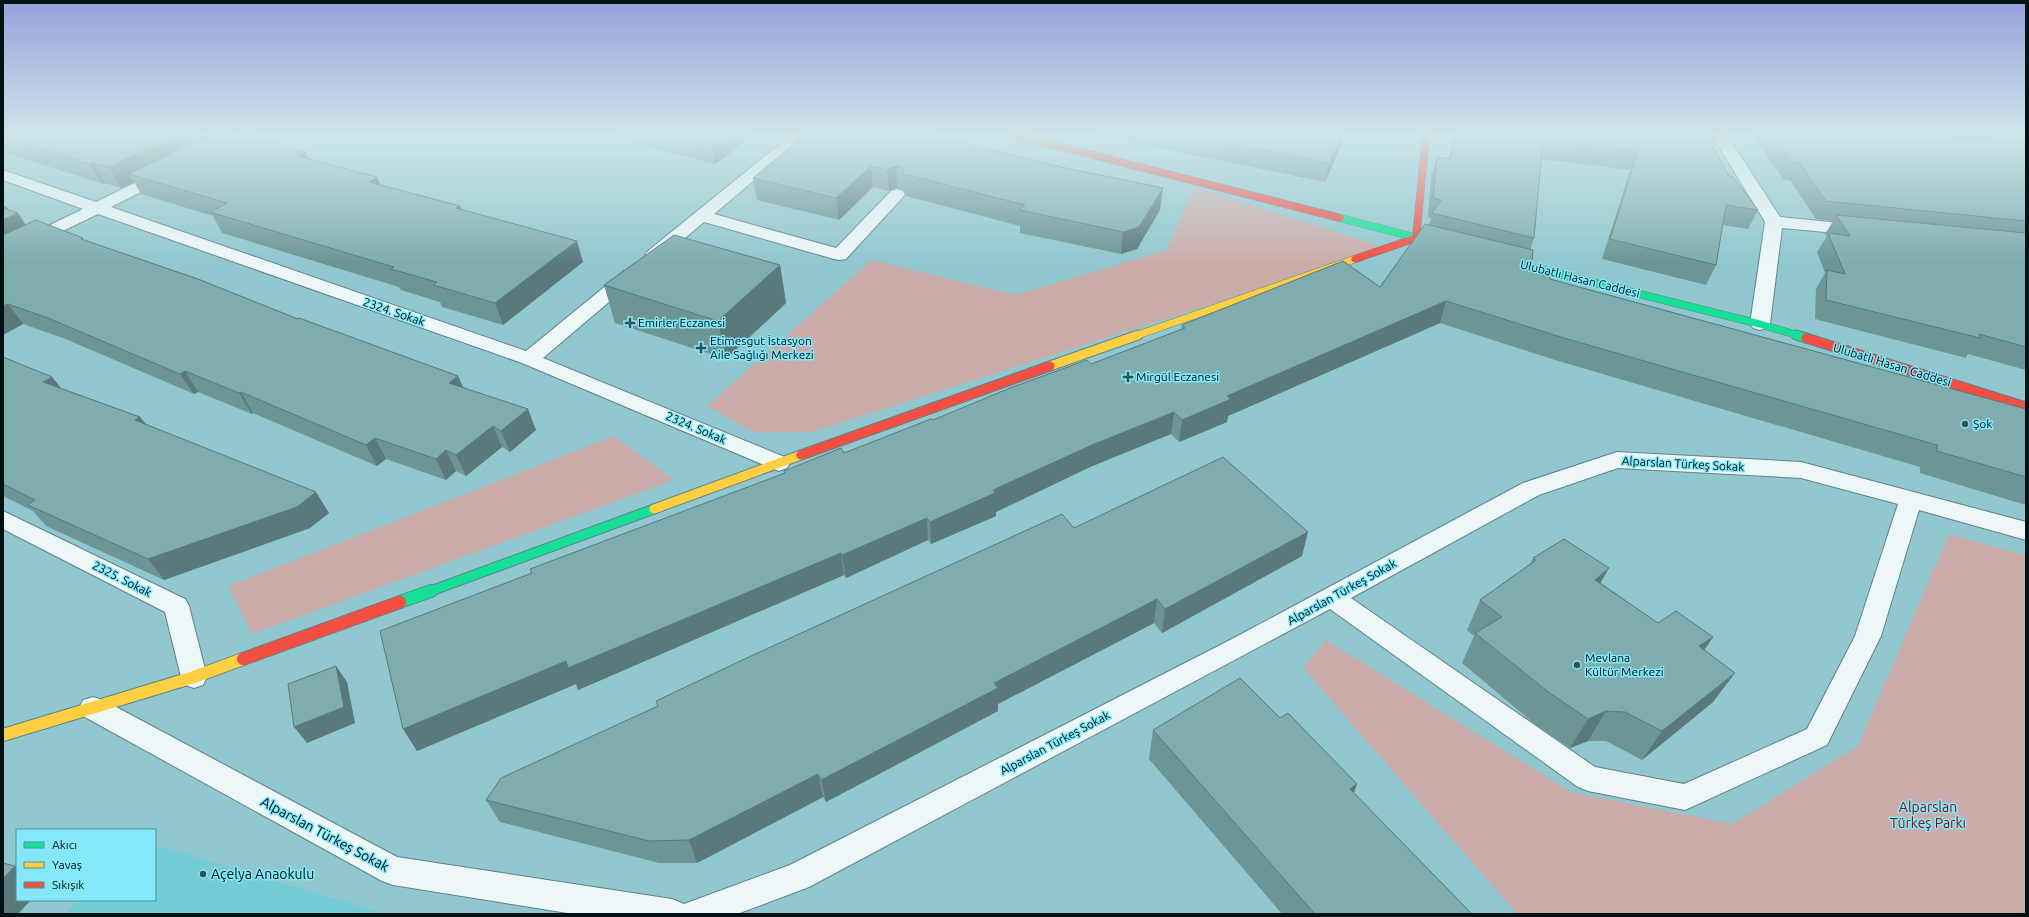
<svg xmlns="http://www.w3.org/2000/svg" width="2029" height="917" font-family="Ubuntu,sans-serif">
<rect width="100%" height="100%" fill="#91c7cf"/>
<polygon fill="#74ccd9" points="155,847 164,848 386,914 66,914 79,900 155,900"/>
<g fill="#caadaa">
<polygon points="1194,187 1387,248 812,432 753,432 707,406 872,260 1015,295 1167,250"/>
<polygon points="614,436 674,480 252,634 228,586"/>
<polygon points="1949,534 2026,556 2026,914 1517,914 1303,668 1326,640 1571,792 1732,824 1858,746"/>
</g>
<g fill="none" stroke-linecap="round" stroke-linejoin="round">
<defs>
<g id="street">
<polygon points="232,135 252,135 249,138 218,154 206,154 204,151 206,148"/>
<polygon points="791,135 808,135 714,214 836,248 891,191 897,189 903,191 905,194 903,197 846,259 840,260 834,259 704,222 660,259 654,260 648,259 645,255 648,251"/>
<polygon points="1712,135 1727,135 1780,217 1859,225 1865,226 1868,230 1865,234 1859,235 1782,228 1770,324 1767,328 1760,330 1753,328 1750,324 1765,222"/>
<polygon points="3,170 96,202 157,172 169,172 171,175 169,178 111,207 526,351 624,271 630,270 636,271 639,275 636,279 543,358 787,458 790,463 787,468 779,471 771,468 522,363 98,214 3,260 3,248 83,209 3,180"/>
<path d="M1617,452L1801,462L2026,522V540L1919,510L1881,636L1827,745L1685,810L1588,791L1578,787L1330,609L809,887L737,914H574L393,885L382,881L83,716L79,708L83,700L93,697L103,700L397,857L672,899L684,904L790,865L1232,639L1523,483ZM1618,468L1801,478L1898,504L1855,636L1807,729L1684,784L1595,767L1351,598L1539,495Z"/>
<polygon points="3,511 185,599 189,606 207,677 203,685 194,688 185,685 181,677 165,612 3,529"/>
</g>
<g id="fast-far2">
<polyline points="1340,218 1418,238"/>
<polyline points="1502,260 1760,324 1800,336"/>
</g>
<g id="fast-far1">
<polyline points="1796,335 1806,338"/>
<polyline points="428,592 654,509"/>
</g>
<polyline id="fast" points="400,602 431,591"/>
<polyline id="slow-far2" points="1135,336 1355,259"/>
<g id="slow-far1">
<polyline points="1050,366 1138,335"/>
<polyline points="654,509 801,455"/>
</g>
<polyline id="slow" points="3,735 194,677 243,659"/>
<g id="jam-far2">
<polyline points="1014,135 1340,218"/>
<polyline points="1355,259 1416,238 1426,135"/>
</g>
<g id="jam-far1">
<polyline points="1806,338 2026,407"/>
<polyline points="801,455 1050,366"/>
</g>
<polyline id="jam" points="243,659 400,602"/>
</defs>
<use href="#street" stroke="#608288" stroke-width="2"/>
<use href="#fast-far2" stroke="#608288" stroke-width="8"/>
<use href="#fast-far1" stroke="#608288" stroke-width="11"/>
<use href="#fast" stroke="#608288" stroke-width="14"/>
<use href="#slow-far2" stroke="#608288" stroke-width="8"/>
<use href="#slow-far1" stroke="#608288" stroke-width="11"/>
<use href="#slow" stroke="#608288" stroke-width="14"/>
<use href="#jam-far2" stroke="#608288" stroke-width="8"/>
<use href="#jam-far1" stroke="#608288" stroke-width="11"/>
<use href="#jam" stroke="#608288" stroke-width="14"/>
<use href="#street" fill="#eef7f8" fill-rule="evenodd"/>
<use href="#fast-far2" stroke="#16e098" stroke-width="7"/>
<use href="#fast-far1" stroke="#16e098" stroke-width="9"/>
<use href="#fast" stroke="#16e098" stroke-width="12"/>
<use href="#slow-far2" stroke="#ffcf43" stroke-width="7"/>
<use href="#slow-far1" stroke="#ffcf43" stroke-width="9"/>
<use href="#slow" stroke="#ffcf43" stroke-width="12"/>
<use href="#jam-far2" stroke="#f24e42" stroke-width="7"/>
<use href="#jam-far1" stroke="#f24e42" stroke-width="9"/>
<use href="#jam" stroke="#f24e42" stroke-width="12"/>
</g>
<g fill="#6d9596">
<polygon points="3,135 240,138 305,152 308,158 380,185 460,206 461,210 583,262 503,325 442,307 440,302 401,290 399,287 222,233 213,216 141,194 134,182 121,188 105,183 103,184 3,152"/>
<polygon points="616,135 754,135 715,164 628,142 627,138"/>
<polygon points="805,135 933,135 1160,210 1137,249 1121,254 1020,233 1020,226 906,196 904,190 897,188 889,191 873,187 839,220 757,200 753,178"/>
<polygon points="1097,135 1344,135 1342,144 1325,182 1135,143"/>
<polygon points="1454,135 1706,135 1729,176 1758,210 1748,229 1723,225 1716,265 1706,285 1602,259 1630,170 1541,159 1534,238 1530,250 1531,272 1550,279 2026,409 2026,505 1920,473 1920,467 1555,360 1440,323 1228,416 1227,422 1179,442 1171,434 1090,467 996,512 996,516 931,544 928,540 846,578 844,575 578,690 576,684 417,751 403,729 532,573 784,473 784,471 844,453 1091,364 1181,330 1182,325 1380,287 1429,225 1431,218 1428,217 1431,176 1437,157 1449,159"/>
<polygon points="1752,135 2026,135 2026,370 1968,354 1966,358 1815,319 1816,289 1825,273 1817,252 1827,236 1825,234 1833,221 1816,219 1790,180 1784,180"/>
<polygon points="18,213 25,225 85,240 298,319 458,376 463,387 536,430 510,452 502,447 466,476 456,471 446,480 386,459 377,466 253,413 252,414 198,392 194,394 63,338 23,324 3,335"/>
<polygon points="780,265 786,303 726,359 615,323 604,285"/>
<polygon points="3,357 52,377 61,388 140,417 146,424 329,513 310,528 164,580 46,526 33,511 3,496"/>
<polygon points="1074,528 1302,556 1162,633 1154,623 998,704 998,711 826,802 823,797 697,863 659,863 500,822 486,800"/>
<polygon points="1533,558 1601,583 1658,623 1713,637 1704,650 1713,702 1642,760 1606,741 1588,741 1570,748 1531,721 1462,663 1474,636 1467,630 1480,600 1530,564"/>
<polygon points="1280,718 1357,784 1354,793 1472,914 1282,914 1149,759 1153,730"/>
</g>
<g fill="#59797a">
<polygon points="177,135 202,135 207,145 129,174 134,182 121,188 109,167"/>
<polygon points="729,135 754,135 715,164 712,147"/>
<polygon points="1342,135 1344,135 1342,144 1325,182 1329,163"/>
<polygon points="305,152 314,172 298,156"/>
<polygon points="93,163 105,183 103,184 90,164"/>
<polygon points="871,166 873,187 839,220 836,198"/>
<polygon points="896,166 897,188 889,191 887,170"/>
<polygon points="377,177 386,197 369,182"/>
<polygon points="1163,188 1160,210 1137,249 1121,254 1123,232"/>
<polygon points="6,206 13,216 18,213 31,233 3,246 3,207"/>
<polygon points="460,206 468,226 456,208"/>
<polygon points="577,241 583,262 503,325 495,303"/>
<polygon points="780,265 786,303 726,359 718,321"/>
<polygon points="1446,301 1440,323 1228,416 1227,422 1179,442 1182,420 1227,396"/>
<polygon points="8,304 23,324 3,335 3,306"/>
<polygon points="185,371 198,392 194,394 180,374"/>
<polygon points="458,376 467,396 449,383"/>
<polygon points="52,377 68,398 43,382"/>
<polygon points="241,392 253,413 252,414 239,393"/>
<polygon points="528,409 536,430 510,452 501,431"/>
<polygon points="1174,412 1171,434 1090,467 996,512 996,516 931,544 930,522 993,490 1092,445"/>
<polygon points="140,417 155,438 135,420"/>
<polygon points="493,426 502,447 466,476 456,455"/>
<polygon points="375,438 386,459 377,466 366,445"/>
<polygon points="446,450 456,471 446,480 436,459"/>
<polygon points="316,492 329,513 310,528 164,580 148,559"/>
<polygon points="927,518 928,540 846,578 842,555"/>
<polygon points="1308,532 1302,556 1162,633 1165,609"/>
<polygon points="841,553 844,575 578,690 576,684 417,751 403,729 566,661"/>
<polygon points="1609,568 1592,598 1595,580"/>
<polygon points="1157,599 1154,623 998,704 998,711 826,802 821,780 994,683"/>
<polygon points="1713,637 1693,667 1699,646"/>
<polygon points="336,666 347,682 355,723 307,743 294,727"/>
<polygon points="1735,673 1713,702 1642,760 1662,731"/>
<polygon points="1606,711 1588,741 1570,748 1588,719"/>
<polygon points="818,774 823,797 697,863 689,840"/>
<polygon points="1357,784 1346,812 1350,789"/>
<polygon points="15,866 17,868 17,900 31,900 18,914 3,914 3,879"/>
</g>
<g fill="#7fadaf" stroke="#59797a">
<polygon points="3,135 177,135 109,167 93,163 90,164 3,136"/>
<polygon points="209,135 229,135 240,138 245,135 305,152 298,156 377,177 369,182 460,206 456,208 577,241 495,303 433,285 437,282 391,269 394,267 210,212 227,203 129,174"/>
<polygon points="662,135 729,135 712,147"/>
<polygon points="805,135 930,135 1061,167 1163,188 1139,227 1123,232 1020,210 1025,205 904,174 903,169 896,166 887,170 871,166 836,198 753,178"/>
<polygon points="1184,135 1342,135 1329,163"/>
<polygon points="1455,135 1706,135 1729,176 1733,177 1758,210 1726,205 1716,265 1610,239 1638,151 1543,139 1534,238 1432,213 1441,200 1433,198 1437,157 1450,159"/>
<polygon points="1773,135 1933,135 2026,143 2026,221 1826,201 1799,162 1793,162"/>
<polygon points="3,208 18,213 3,220"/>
<polygon points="1836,215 2026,233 2026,347 1979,334 1980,338 1826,300 1827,270 1845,274 1828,233 1850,236"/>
<polygon points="36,220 83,238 81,239 198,279 298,319 299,318 458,376 449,383 528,409 501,431 493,426 456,455 446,450 436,459 375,438 366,445 241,392 239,393 185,371 180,374 48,318 8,304 3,306 3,235"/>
<polygon points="1425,224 1533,250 1531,272 1550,277 1550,279 2026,409 2026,477 1937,451 1937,445 1564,338 1446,301 1227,396 1231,399 1182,420 1174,412 1092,445 993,490 995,493 930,522 927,518 842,555 841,553 568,668 566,661 403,729 380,631 532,573 530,569 785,473 784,471 841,448 844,453 931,419 933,420 1010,388 1087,360 1091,364 1185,328 1182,325 1343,261 1380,287"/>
<polygon points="674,235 780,265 718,321 604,285"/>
<polygon points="3,357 52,377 43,382 140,417 135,420 316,492 297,507 148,559 28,505 35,500 3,484"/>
<polygon points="1223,457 1308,532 1165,609 1157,599 994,683 998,688 821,780 818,774 689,840 649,841 486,800 501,778 658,706 656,701 751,656 1062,514 1074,528"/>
<polygon points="1564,539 1609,568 1595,580 1658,623 1676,611 1713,637 1699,646 1735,673 1662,731 1625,712 1606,711 1588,719 1547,691 1475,633 1502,617 1480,600 1536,560 1533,558"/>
<polygon points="336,666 344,707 294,727 288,684"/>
<polygon points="1240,678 1280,718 1288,713 1357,784 1350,789 1472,914 1315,914 1153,730"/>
<polygon points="3,863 15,866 3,879"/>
</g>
<linearGradient id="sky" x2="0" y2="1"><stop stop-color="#95a1db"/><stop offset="0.51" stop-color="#cee6e9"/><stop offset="1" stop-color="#cee6e9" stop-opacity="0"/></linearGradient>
<rect width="2029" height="263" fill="url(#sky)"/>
<g fill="#335155" stroke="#84e8f8" stroke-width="1.5">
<path d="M628 317h4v4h4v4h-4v4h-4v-4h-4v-4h4z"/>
<path d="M699 342h4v4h4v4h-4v4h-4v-4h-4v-4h4z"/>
<path d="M1126 371h4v4h4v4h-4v4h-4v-4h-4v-4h4z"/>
<circle cx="1965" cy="424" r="4"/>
<circle cx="1577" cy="665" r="4"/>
<circle cx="203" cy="874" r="4"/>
</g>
<g text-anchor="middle" stroke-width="3" stroke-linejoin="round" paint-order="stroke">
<g font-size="12" fill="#001114" stroke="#84e8f8">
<text transform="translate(1580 279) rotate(14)" y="4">Ulubatlı Hasan Caddesi</text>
<text transform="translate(394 312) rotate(19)" y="4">2324. Sokak</text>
<text transform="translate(1892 365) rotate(17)" y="4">Ulubatlı Hasan Caddesi</text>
<text transform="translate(696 428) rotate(23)" y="4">2324. Sokak</text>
<text transform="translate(1683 464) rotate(3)" y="4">Alparslan Türkeş Sokak</text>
<text transform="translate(122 579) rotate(27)" y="4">2325. Sokak</text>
<text transform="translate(1342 592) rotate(-29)" y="4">Alparslan Türkeş Sokak</text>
<text transform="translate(1055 743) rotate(-28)" y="4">Alparslan Türkeş Sokak</text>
</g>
<g font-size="12" fill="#001114" stroke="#84e8f8" text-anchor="start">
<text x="638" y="327">Emirler Eczanesi</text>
<text x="710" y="345">Etimesgut İstasyon<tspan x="710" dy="14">Aile Sağlığı Merkezi</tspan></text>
<text x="1136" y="381">Mirgül Eczanesi</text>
<text x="1973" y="428">Şok</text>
<text x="1585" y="662">Mevlana<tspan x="1585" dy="14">Kültür Merkezi</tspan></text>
</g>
<g font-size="14" fill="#8c0d0b" stroke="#84e8f8">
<text x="1928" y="812">Alparslan<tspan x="1928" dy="16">Türkeş Parkı</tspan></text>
</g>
<g font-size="14" fill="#001114" stroke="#84e8f8">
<text transform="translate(325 834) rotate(28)" y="5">Alparslan Türkeş Sokak</text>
</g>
<g font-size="14" fill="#001114" stroke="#84e8f8" text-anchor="start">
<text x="211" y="879">Açelya Anaokulu</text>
</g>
</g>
<rect width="2029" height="917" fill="none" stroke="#001114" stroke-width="8"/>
<rect x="16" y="829" width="140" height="72" fill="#84e8f8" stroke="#4f929d"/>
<rect x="24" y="842" width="20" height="6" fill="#16e098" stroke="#4f929d"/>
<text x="52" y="849" font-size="12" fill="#001114">Akıcı</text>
<rect x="24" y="862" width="20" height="6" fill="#ffcf43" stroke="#4f929d"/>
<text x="52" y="869" font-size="12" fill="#001114">Yavaş</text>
<rect x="24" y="882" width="20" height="6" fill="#f24e42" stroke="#4f929d"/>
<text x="52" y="889" font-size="12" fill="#001114">Sıkışık</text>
</svg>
